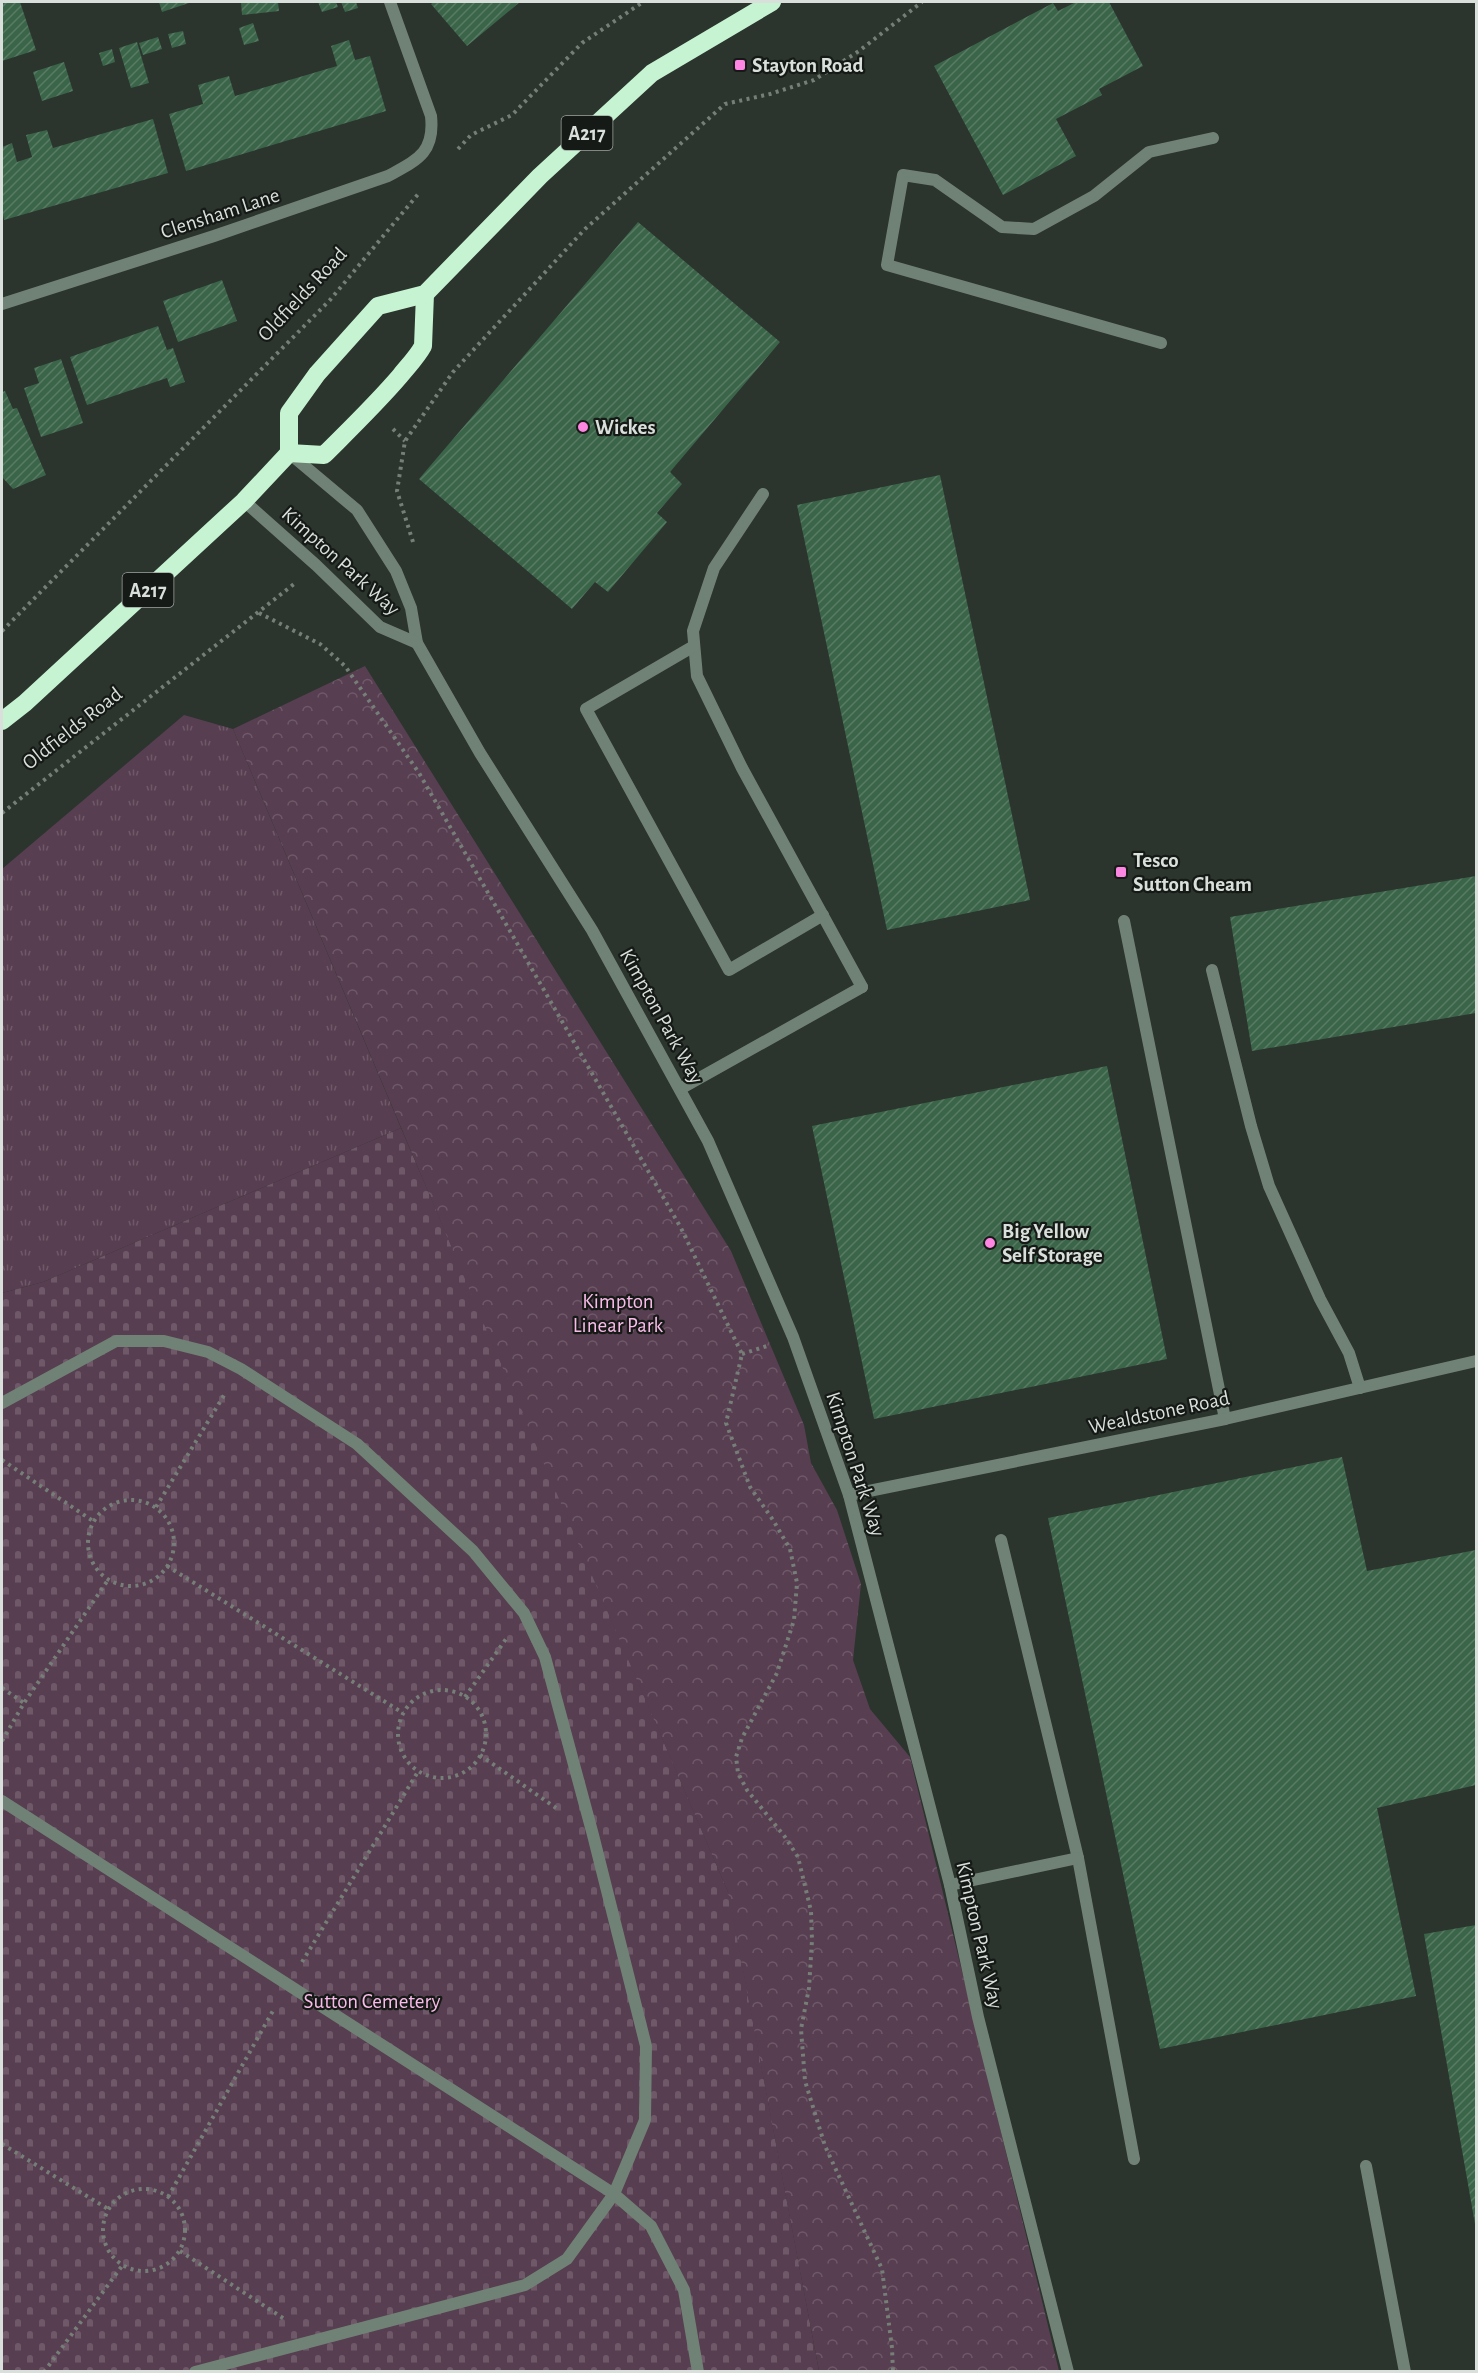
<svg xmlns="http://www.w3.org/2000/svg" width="1478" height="2373" font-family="'Alegreya Sans',sans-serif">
<defs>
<pattern id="grass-tufts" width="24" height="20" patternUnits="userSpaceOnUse" patternTransform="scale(1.5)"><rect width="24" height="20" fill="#573e50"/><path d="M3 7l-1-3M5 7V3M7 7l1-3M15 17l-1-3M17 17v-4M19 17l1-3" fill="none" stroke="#6f5969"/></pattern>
<pattern id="cemetery-stones" width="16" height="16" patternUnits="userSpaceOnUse" patternTransform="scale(1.5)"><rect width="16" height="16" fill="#573e50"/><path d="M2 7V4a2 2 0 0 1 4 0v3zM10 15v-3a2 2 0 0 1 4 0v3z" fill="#6f5969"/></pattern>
<pattern id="park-crowns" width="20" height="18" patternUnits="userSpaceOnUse" patternTransform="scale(1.5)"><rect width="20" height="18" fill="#573e50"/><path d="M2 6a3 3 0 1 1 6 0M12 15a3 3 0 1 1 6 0" fill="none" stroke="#6f5969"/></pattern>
<pattern id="building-hatch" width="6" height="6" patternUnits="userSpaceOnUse" patternTransform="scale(1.5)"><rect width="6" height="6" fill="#3b6549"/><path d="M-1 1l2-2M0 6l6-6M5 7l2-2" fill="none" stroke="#577b63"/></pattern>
</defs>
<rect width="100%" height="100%" fill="#2b342d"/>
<polygon fill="url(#grass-tufts)" points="184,715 233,729 401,1128 43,1282 2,1293 2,869"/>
<polygon fill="url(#cemetery-stones)" points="401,1128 729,1894 819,2371 2,2372 2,1293 43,1282"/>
<polygon fill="url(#park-crowns)" points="365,666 731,1251 804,1425 811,1463 837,1510 861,1584 853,1660 870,1709 910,1757 1059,2371 819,2371 728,1892 486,1329 233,729"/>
<g fill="url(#building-hatch)">
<polygon points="2,2 20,2 36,50 2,61"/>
<polygon points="159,2 192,2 162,12"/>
<polygon points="241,2 278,2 279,11 242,15"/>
<polygon points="318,2 336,2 338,7 322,12"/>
<polygon points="341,2 356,2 358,8 345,12"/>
<polygon points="434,2 520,2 467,46 431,4"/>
<polygon points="1076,2 1109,2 1143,66 1099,89 1102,95 1056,119 1076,156 1003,195 934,66 1053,3 1058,11"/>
<polygon points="253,23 259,41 244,45 239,28"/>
<polygon points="183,31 186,44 172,48 168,34"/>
<polygon points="158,37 162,49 143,55 139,43"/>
<polygon points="349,40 355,60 370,56 386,111 186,171 169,114 203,104 198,85 229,76 235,96 337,66 331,46"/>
<polygon points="137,42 149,83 131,88 119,48"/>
<polygon points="112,49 115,62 103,66 99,53"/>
<polygon points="64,62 73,91 42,101 33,72"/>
<polygon points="153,119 168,173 4,220 2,210 2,147 12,143 17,162 32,157 26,135 47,130 53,148"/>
<polygon points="638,222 780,342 670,472 682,484 657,513 667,522 608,592 595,582 572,609 419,479"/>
<polygon points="222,280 237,321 178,342 163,301"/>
<polygon points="158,326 167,350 173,348 185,382 170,387 167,378 87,405 70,357"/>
<polygon points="61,359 83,423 41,437 24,388 39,383 34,368"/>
<polygon points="5,391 13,409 17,408 46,475 13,489 2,477 2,392"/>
<polygon points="940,475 1030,900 887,930 797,505"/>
<polygon points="1476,876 1476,1013 1252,1051 1230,917"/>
<polygon points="1107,1066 1167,1359 874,1419 812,1126"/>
<polygon points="1342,1457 1367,1571 1476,1550 1476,1785 1377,1808 1416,1996 1160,2049 1048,1518"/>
<polygon points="1476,1925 1476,2224 1475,2224 1424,1934"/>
</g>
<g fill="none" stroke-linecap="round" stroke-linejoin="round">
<g stroke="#767e78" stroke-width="4" stroke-dasharray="3 4.5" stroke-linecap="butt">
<polyline points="458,149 471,135 512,115 582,43 643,2"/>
<polyline points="393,429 405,441"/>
<polyline points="413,542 397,491 405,441 453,372 585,229 725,104 770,94 814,80 859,51 922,2"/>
<polyline points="259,613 320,644 345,666 419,773 681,1228 742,1354 726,1423 750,1487 773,1520 790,1549 797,1583 794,1620 777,1673 742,1738 736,1757 738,1773 747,1790 785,1837 798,1857 811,1911 812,1940 809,1988 801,2029 805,2081 825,2146 882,2269 892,2348 893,2372"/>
<polyline points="2,631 330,300 419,193"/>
<polyline points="2,813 294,584"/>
<polyline points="742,1354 767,1346"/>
<polyline points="2,1460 93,1521"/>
<circle cx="131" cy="1543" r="43"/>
<polyline points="156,1507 226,1392"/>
<polyline points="167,1566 403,1713"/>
<polyline points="2,1688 24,1703"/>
<circle cx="442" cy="1734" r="44"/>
<polyline points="465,1697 506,1639"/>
<polyline points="2,1741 24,1703 108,1580"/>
<polyline points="480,1755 556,1808"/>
<polyline points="302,1962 419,1770"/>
<polyline points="2,2144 108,2209"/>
<circle cx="144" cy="2230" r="41"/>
<polyline points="168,2197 274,2009"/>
<polyline points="180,2251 286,2320"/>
<polyline points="44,2372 122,2266"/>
</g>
<g stroke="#708275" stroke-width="12">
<polyline points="1161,343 887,265 903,175 935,180 1002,227 1034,229 1094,196 1149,152 1213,138"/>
<polyline points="763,494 714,568 693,631 697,676 742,768 862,987"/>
<polyline points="694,646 586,709 729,970 823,915"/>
<polyline points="1212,970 1251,1126 1269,1186 1320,1299 1349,1353 1360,1388"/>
<polyline points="2,1403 116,1341 164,1341 208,1352 241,1369 357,1444 473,1551 524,1613 545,1657 593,1835 646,2046 645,2120 614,2194 567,2259 525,2285 195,2372"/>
<polyline points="1001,1540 1078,1858 1134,2159"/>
<polyline points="2,1801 614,2194 651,2226 684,2290 698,2372"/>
<polyline points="950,1885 1078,1858"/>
<polyline points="1366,2166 1405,2372"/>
</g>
<g stroke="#708275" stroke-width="12">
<path d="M2,304L214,236L388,176C417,160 435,153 431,116L390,2"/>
<polyline points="289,453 357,510 396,571 411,608 417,643 480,753 592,930 708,1141 793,1337 849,1495 950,1885 978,2017 1068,2372"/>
<polyline points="244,501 316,565 380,627 417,643"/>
<polyline points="1124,921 1225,1419"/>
<polyline points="680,1089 862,987"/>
<polyline points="849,1495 1225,1419 1476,1361"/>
</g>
<g stroke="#c6f3d2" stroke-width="18">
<path d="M289,453L324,455C350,429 376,404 400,376C408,366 417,357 423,346L425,294"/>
<polyline points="2,721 25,703 244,501 289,453 289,413 317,374 378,306 425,294 540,176 652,73 772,2"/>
</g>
</g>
<g fill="#fd86e2" stroke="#161a17" stroke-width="2">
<rect x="734" y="59" width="12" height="12" rx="3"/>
<circle cx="583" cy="427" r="6"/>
<rect x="1115" y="866" width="12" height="12" rx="3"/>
<circle cx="990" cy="1243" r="6"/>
</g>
<g text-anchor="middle" stroke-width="4.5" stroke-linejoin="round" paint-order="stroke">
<g fill="#161a17" stroke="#9ea4a0" stroke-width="1.5">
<rect x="561.5" y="116" width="51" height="34" rx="4.5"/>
<rect x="122.5" y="573" width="51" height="34" rx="4.5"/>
</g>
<g font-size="20" font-weight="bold" fill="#d9dfdb">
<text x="587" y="140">A217</text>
<text x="148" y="597">A217</text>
</g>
<g font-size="21" font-weight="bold" fill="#d9dfdb" stroke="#161a17" text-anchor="start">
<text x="752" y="72">Stayton Road</text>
<text x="595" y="434">Wickes</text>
<text x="1133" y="867">Tesco<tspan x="1133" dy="24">Sutton Cheam</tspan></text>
<text x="1002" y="1238">Big Yellow<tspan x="1002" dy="24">Self Storage</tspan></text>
</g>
<g font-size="21" fill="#d9dfdb" stroke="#161a17">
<text transform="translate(220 213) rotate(-18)" y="7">Clensham Lane</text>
<text transform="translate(302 294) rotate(-47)" y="7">Oldfields Road</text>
<text transform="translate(341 561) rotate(42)" y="7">Kimpton Park Way</text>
<text transform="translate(72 728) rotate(-38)" y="7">Oldfields Road</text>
<text transform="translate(662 1016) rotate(61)" y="7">Kimpton Park Way</text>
<text transform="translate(1159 1412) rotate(-12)" y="7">Wealdstone Road</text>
<text transform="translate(856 1464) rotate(72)" y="7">Kimpton Park Way</text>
<text transform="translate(980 1935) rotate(77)" y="7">Kimpton Park Way</text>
</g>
<g font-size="21" fill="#fbbbea" stroke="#161a17">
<text x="618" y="1308">Kimpton<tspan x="618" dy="24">Linear Park</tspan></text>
<text x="372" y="2008">Sutton Cemetery</text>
</g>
</g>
<rect width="1478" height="2373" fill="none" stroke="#d9dfdb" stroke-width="6"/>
</svg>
